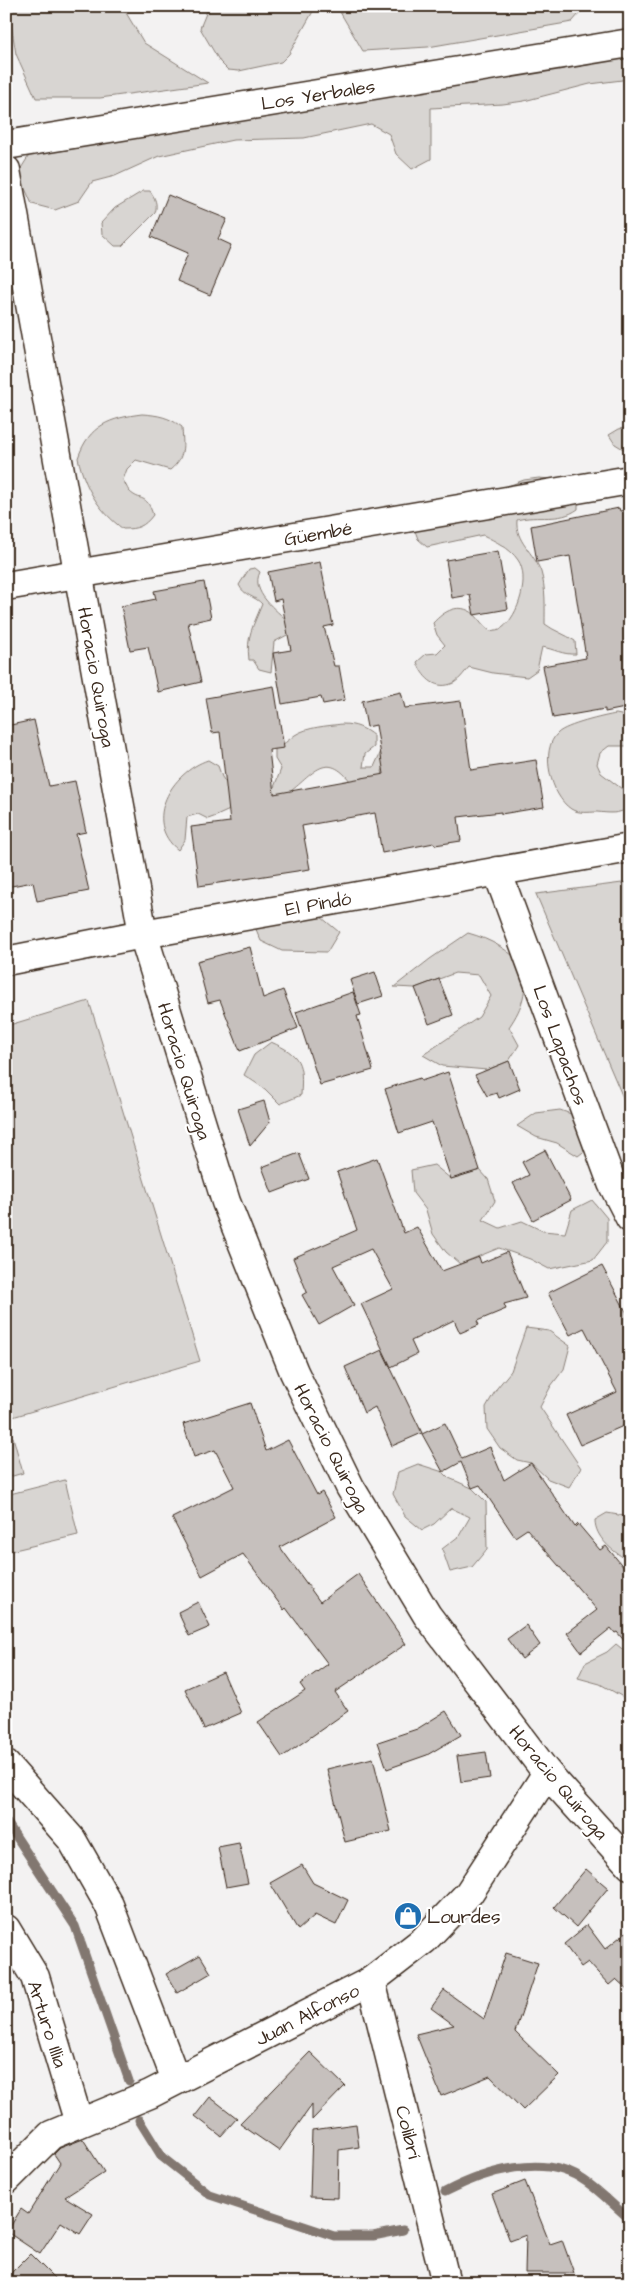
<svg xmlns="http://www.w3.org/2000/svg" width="636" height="2289" font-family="'Architects Daughter',sans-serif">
<rect width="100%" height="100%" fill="#f3f2f2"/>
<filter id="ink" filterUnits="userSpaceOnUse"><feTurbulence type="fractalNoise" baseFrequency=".02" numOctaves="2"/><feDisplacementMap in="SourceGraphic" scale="10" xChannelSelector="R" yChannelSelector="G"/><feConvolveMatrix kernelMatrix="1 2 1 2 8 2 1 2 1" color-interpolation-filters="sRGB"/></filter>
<g filter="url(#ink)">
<g fill="#d8d5d2" stroke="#8a8078">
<polygon points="8,6 122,6 144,43 208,83 100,98 36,98 16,54"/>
<polygon points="209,6 316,6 289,54 281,62 239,71 228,70 220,62 200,28"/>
<polygon points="346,6 586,6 572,22 428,47 363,51 340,12"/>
<polygon points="630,57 630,79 590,84 524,101 503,104 431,108 431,159 412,169 396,154 389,134 371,124 304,138 233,140 159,156 115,176 92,182 79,201 55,210 32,204 18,173 30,154 557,68 581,66"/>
<path d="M143,191H150C155,198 158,204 155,213L122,246H115L102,234L101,223L115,208Z"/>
<path d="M142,414C158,415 169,417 182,427C183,446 186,457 170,470L136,460L127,469L123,480C125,483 127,488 129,491C141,503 146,492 153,515C144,527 137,529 123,529C98,510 85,488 78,458C89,425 110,418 142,414Z"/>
<polygon points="630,427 630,444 625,450 615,444 609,435 619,429"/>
<path d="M539,478L562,480L578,496V509C559,523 538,514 517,520C515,542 534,552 541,572C546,589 545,607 545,624C554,631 565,634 575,641L576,654C563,655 554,649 542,647L537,670L527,677L493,673L469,667C464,673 458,682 451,684C434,690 422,676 417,662L426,654L437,653L445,645L437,635L433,623C444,611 459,602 474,614C480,620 483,626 490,631C494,630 499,630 502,628C519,616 530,577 518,560C510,548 495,541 483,535L427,547L418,539L414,528L461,498L484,490L500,489L524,480Z"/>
<path d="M255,568L260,572C250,592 276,610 289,622V634L274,642L271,672L259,669L253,660H249C246,636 253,627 262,604C255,596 244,596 239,585L249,569Z"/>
<path d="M616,714L630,717V746H609L600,753L597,764L601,773L630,795V807C618,815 610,813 597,812C588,812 579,814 571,809C551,796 539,750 558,733C566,725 604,716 616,714Z"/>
<path d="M342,724C356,724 364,728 374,736V747L365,754L363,767H374L383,747L388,761L382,771L385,782L353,785C325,745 311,779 285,795C274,802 253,802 240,806C229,809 219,816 208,819L198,814L187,817L185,840L178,850C142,821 172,772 208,760L218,766L222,777L230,789L273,790L281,769L275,759V748C285,744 287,741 295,735C307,727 327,726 342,724Z"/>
<polygon points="630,882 630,1114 536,894"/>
<polygon points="297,910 321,917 339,932 327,952 282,951 261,941 252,920"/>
<path d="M468,933C493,940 506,949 525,966C526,992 524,1005 509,1027L519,1045L509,1061L487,1070L442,1066L423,1055L479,1017L491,996L479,975L455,973L415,988L394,987L430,959Z"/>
<polygon points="89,1001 200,1361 6,1419 6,1026"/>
<path d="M271,1042C301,1055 303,1063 301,1095L280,1104L265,1089L244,1075L254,1055Z"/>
<polygon points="560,1110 588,1120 595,1143 578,1156 557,1143 536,1137 517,1126 536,1113"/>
<polygon points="434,1165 451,1179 480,1170 488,1179 495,1201 483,1220 500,1228 522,1221 543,1231 565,1233 572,1210 592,1200 607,1218 607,1242 593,1260 549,1269 530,1259 499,1248 460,1264 446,1252 433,1234 426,1210 413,1193 411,1170"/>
<polygon points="526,1328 549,1331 570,1346 564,1369 551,1386 540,1407 581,1468 569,1487 548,1479 531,1463 517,1460 500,1448 487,1429 486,1407 497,1388 511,1371"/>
<polygon points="13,1437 23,1473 6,1478 6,1439"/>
<polygon points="418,1464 443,1472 449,1478 472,1488 486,1502 487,1549 472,1567 450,1572 442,1549 459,1536 470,1517 451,1508 434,1524 422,1530 405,1516 393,1494 398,1472"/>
<polygon points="65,1480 78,1535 6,1552 6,1495"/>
<path d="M607,1513L630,1517V1557L626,1559C612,1551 595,1537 595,1520Z"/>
<polygon points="616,1644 626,1652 630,1658 630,1701 600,1684 578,1678 585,1663 607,1652"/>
</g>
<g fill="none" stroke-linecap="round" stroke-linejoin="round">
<g stroke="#827770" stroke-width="9">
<polyline points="6,1821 75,1926 129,2081"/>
<polyline points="139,2120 162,2157 210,2195 334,2236 373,2236 403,2230"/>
<path d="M445,2192C485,2171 545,2152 585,2181C600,2191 613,2205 626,2216L630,2224"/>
</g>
</g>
<g fill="#c6c0bd" stroke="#3b2a1e">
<polygon points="168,195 227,219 218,239 231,245 210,295 177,281 188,253 151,237"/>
<polygon points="619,508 620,511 630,509 630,707 605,712 605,709 553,718 543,666 586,658 570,556 537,562 531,526"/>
<polygon points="498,551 508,609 474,615 470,595 452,598 446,560"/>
<polygon points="320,562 333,625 324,627 334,666 339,666 345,700 323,704 321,697 282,704 273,653 291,650 281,599 274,601 268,572"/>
<polygon points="204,582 211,618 188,623 201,682 158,692 148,647 130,650 121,606 156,599 154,591"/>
<polygon points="274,686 284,748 269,750 274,794 384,774 376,725 367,727 362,701 401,692 405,708 461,701 471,770 536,760 544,807 501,814 501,812 458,817 461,841 435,845 434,843 382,853 375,813 302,826 310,869 199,886 191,827 230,822 220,732 212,733 206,698"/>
<polygon points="34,720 49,786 75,781 86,832 76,834 89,891 37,901 33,882 6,887 6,726"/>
<polygon points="250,947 263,998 283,990 298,1028 240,1051 220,1000 208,1003 197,961"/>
<polygon points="375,972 383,996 358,1004 350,980"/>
<polygon points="439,979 453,1015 429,1024 415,988"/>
<polygon points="353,992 361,1015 357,1016 373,1070 320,1085 296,1012"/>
<polygon points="509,1061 520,1089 499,1098 497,1093 487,1096 475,1075"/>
<polygon points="448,1072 480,1170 451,1179 432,1122 399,1133 385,1089 420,1078 421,1081"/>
<polygon points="264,1101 270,1122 250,1146 238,1109"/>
<polygon points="545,1150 571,1200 533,1220 513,1183 529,1175 522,1162"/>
<polygon points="299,1153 309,1179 272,1193 262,1167"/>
<polygon points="377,1158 404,1233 417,1227 442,1271 479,1257 481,1263 507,1252 526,1298 504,1304 506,1309 477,1321 479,1325 460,1333 454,1320 411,1341 417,1354 391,1367 361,1304 393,1289 371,1249 333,1266 354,1305 319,1325 302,1295 307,1292 293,1258 357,1230 337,1172"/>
<polygon points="602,1266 630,1319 630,1423 580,1445 566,1415 617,1392 584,1328 570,1335 548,1293"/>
<polygon points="382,1350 422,1433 392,1446 375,1407 364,1413 345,1367"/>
<polygon points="250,1403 266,1451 288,1440 317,1495 322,1492 336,1517 280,1547 320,1602 358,1574 406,1644 335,1692 348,1711 282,1757 258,1722 305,1691 300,1684 328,1664 286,1608 284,1610 243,1554 202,1576 172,1518 234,1487 215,1450 194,1457 183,1424"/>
<polygon points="445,1423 462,1459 490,1447 504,1480 531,1463 575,1527 578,1524 600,1550 606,1546 630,1575 630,1648 617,1632 615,1633 611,1628 581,1652 567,1633 597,1610 527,1529 515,1537 480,1485 472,1488 461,1462 443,1472 422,1434"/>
<polygon points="198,1602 210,1627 189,1636 178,1612"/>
<polygon points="526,1625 540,1645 522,1659 507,1639"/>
<polygon points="223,1672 241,1713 204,1729 185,1689"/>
<polygon points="446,1711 461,1735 427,1755 387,1769 378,1742 417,1729"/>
<polygon points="486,1752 490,1778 461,1782 457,1756"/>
<polygon points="373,1758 391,1831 345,1842 327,1769"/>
<polygon points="239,1843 248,1883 226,1887 218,1847"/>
<polygon points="302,1865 313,1883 348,1900 336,1925 315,1915 298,1930 270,1883"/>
<polygon points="586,1869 608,1888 576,1927 554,1907"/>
<polygon points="587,1925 605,1949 630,1929 630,1992 616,1979 609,1985 588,1962 581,1967 564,1944"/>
<polygon points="506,1953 538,1963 515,2032 559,2075 523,2110 490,2076 441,2096 416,2034 454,2025 431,2008 444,1990 484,2019"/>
<polygon points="200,1955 211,1973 177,1993 166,1974"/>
<polygon points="310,2052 345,2086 312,2120 312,2105 279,2151 240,2124"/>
<polygon points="210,2097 237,2118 221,2136 195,2116"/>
<polygon points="356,2124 359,2147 339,2150 338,2198 310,2197 312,2130"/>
<polygon points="83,2139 104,2172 65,2197 93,2214 80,2234 61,2222 40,2254 7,2232 21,2209 28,2214 60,2163 54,2154 60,2148"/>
<polygon points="525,2181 550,2244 562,2240 574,2273 525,2273 526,2235 510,2241 492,2194"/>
<polygon points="30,2254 59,2283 6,2283 6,2278"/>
</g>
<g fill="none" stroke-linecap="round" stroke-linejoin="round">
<defs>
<g id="minor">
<polyline points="6,145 630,43"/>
<polyline points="6,586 630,480"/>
<polyline points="497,871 612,1183 630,1218"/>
<polyline points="6,961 143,934 630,848"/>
<polyline points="6,1765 72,1840 109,1905 176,2080"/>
<polyline points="6,1929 35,1977 79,2123"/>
<polyline points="371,1981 446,2283"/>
<polyline points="6,2180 51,2135 150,2094 371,1981 424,1940 469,1893 547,1773"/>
</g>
<polyline id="major" points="6,170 143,934 226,1202 294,1372 350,1487 427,1615 547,1773 630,1865"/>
</defs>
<use href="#minor" stroke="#3b2a1e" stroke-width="31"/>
<use href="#major" stroke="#3b2a1e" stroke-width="31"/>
<use href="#minor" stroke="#fff" stroke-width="28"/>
<use href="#major" stroke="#fff" stroke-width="28"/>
</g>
</g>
<defs>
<symbol id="shop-disc" viewBox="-11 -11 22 22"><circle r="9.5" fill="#1f6fb2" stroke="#fff"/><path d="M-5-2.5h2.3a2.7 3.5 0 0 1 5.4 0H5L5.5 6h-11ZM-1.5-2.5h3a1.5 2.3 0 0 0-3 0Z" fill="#fff"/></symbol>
</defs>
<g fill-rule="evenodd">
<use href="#shop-disc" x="392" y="1900" width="32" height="32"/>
</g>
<g text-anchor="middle" stroke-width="4.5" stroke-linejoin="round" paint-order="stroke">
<g font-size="19" fill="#3b2a1e" stroke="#fff">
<text transform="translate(318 94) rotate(-9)" y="7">Los Yerbales</text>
<text transform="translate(318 533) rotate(-10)" y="7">Güembé</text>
<text transform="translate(97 677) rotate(80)" y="7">Horacio Quiroga</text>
<text transform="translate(318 903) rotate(-10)" y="7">El Pindó</text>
<text transform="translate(561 1045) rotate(70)" y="7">Los Lapachos</text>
<text transform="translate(185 1071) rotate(73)" y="7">Horacio Quiroga</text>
<text transform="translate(332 1448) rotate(63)" y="7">Horacio Quiroga</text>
<text transform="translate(559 1782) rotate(50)" y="7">Horacio Quiroga</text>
<text transform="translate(307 2014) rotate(-27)" y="7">Juan Alfonso</text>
<text transform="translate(48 2024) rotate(72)" y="7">Arturo Illia</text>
<text transform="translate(409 2132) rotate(76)" y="7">Colibrí</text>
</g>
<g font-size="19" fill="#3b2a1e" stroke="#fff" text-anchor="start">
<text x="427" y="1923">Lourdes</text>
</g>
</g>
<rect width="636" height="2289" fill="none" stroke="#fff" stroke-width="25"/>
<rect x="12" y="12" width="611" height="2264" fill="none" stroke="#3b2a1e" stroke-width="2" filter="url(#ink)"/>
</svg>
